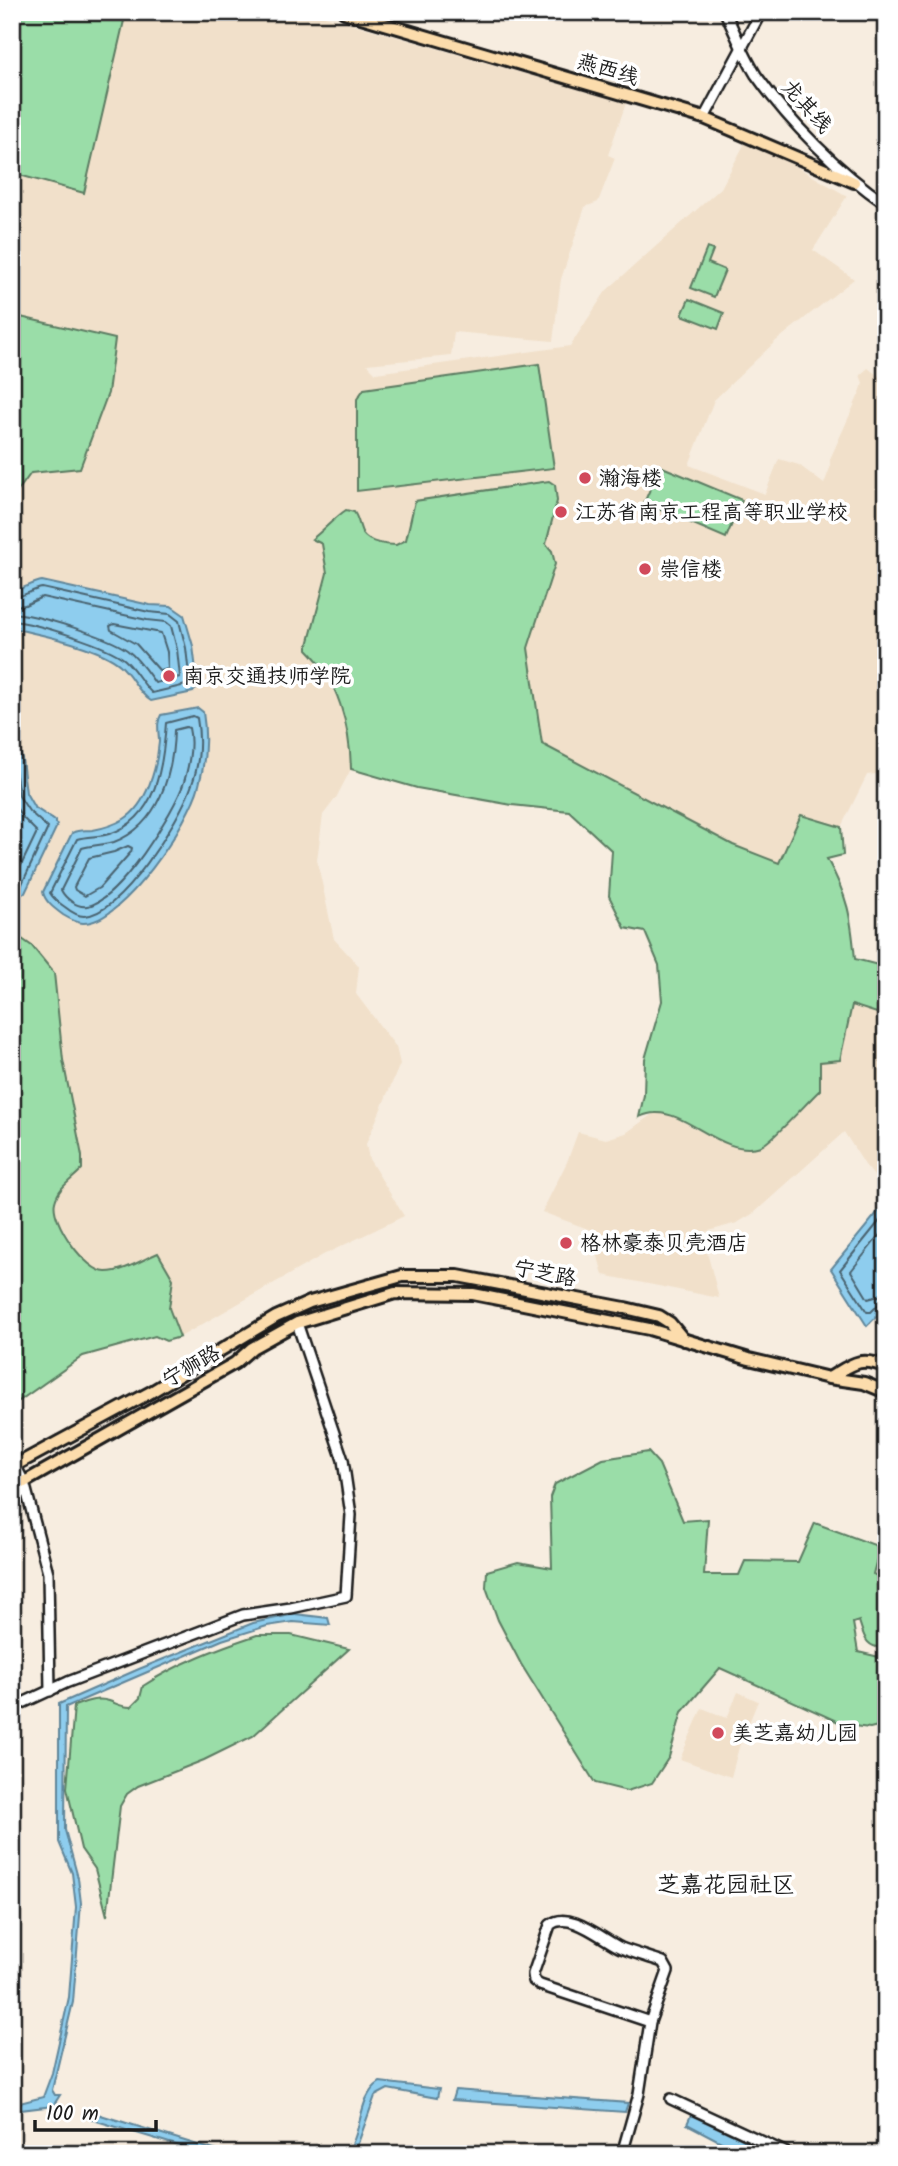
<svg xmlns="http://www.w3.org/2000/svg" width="898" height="2166" font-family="Kalam,'LXGW WenKai TC',sans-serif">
<rect width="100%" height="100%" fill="#f7ede0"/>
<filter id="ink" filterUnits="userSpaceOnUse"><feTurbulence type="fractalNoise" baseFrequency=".0143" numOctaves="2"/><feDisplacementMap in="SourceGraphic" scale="14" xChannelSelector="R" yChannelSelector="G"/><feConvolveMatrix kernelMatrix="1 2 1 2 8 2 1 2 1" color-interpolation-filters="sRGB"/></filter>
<g filter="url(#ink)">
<g fill="#f1e0ca">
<polygon points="12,12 311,12 626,103 608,155 615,158 598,202 585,207 561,279 553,341 454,332 451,356 367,364 376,373 570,346 606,291 721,188 745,143 785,160 847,196 813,250 854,279 776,341 714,400 689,465 765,494 779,459 799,465 824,484 830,468 830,459 861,390 863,383 860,375 868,368 886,382 886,773 867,775 841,827 801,815 780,863 733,845 542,744 528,648 307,649 317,658 337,698 347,723 351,745 351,769 336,798 323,815 317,860 334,939 359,966 356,994 396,1047 400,1064 366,1144 369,1159 404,1216 323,1255 180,1337 169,1308 173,1279 117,1270 104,1272 92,1268 78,1253 58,1220 54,1211 59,1192 82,1169 82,1156 63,1060 54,973 32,946 12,932"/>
<polygon points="852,1005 886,1016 886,1190 865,1165 844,1132 754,1213 737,1223 702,1233 719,1298 603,1275 591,1230 542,1212 567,1162 578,1132 606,1139 626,1133 654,1113 669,1114 704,1133 820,1062 840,1060"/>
<polygon points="738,1692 758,1701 739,1747 731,1777 680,1759 702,1708 727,1718"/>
</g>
<g fill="#9adda8" stroke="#5b7c62" stroke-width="2">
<polygon points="12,12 126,12 84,193 12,173"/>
<polygon points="707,248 713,250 708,263 725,270 714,297 691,288"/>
<polygon points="689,299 724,313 718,329 682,315"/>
<polygon points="12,315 115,339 108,393 80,468 31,473 12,499"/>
<polygon points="539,364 554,468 357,491 357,399 364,389"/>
<polygon points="660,466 742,500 726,538 644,503"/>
<path d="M549,481L555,485L557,501L546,544L552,551L555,564L528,648L542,744L733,845L779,863L801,815L841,827L843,855L827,859C848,897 851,916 855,959L886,967V1007L883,1015L852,1005L840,1060L820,1062V1090C809,1100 772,1142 761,1146C723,1158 688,1111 655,1113C650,1113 644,1115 639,1117L644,1095L645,1059L662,1001L659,965L645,932L625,928L609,896L612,851L569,811L512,805L417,788L351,769C350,726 338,680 307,649L327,573L322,544L312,539C324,530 334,518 346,510L354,512C359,519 359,527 363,534C369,543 387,545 396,545L406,540L415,501Z"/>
<path d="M12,932L32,946L54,973L63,1060L82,1156V1169C72,1180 59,1186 55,1202C50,1221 86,1272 106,1272C123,1272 142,1260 158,1253L173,1279L169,1308L180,1337L166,1341L155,1336L83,1356L19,1401H12Z"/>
<path d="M648,1452L659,1464L683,1521L708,1519L704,1575H739L745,1561L798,1562L815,1523L880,1547L873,1574L886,1580V1648C866,1649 864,1637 859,1621L853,1623L858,1652L879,1657L886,1662V1724L870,1728L845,1725L720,1668L682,1712L669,1757L652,1783L627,1791L595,1783L521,1664L498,1620L486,1587L487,1571L518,1562L552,1568L550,1497L555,1484L603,1459Z"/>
<path d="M257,1635H291L349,1649L253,1736L204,1760L138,1786L127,1794L120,1806L107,1916L95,1869L81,1849L67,1788L74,1706C85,1702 97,1697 109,1701C118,1704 121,1707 131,1707L140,1698L143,1686C178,1663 218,1648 257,1635Z"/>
</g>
<g fill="#8ecdee" stroke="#60869a" stroke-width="2">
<path d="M42,581L150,605L171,606L184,615L193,646L198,686L193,692L151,701C138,693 132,675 120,665C98,646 41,635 12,628V590C23,590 31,583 42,581Z"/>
<path d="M198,708L203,712C207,737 206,760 199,785C190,821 123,924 83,923C77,923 68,918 63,915C55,909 45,902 43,892L72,833C79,829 85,831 93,830C104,828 114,825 124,819C147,805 157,767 159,742C159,732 156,723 161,715Z"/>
<polygon points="12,724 22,759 26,793 34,807 55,821 57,826 25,893 18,895 12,893"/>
<polygon points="886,1202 886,1307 867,1326 831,1269"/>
<polygon points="295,1614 328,1618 330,1625 293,1622 267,1626 222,1640 66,1707 65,1830 78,1878 81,1903 73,2002 52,2090 55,2095 60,2095 53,2106 12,2111 12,2105 43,2097 52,2073 69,1997 76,1907 72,1873 59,1842 59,1704 139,1669 253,1623"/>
<path d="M380,2082L439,2089L437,2098L388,2089L375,2096L356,2149L353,2154H345C364,2134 356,2098 380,2082Z"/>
<polygon points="455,2090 628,2103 625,2112 452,2100"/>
<polygon points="91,2112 227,2154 206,2154 90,2119"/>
<polygon points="691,2115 774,2154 744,2154 687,2124"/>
</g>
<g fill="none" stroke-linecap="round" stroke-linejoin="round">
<g stroke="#4a6370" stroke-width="2">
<path d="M12,597C24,597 31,590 42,588L149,612L170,614L179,621L186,648L190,684L152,693C143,685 136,670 125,660C108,645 35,623 12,621"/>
<path d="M12,606L25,605L42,597L147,620L166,622L171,626L177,649L180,677L155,683C147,672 139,659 127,650C107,636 35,614 12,613"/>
<polygon points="114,624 161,633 167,652 168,669 160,671 136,644 111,630 110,626"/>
<path d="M193,716L197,718C201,741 199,766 191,787C180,819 121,915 84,916C78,916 70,911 65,907C59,903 53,898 50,893L77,839C87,836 99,837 109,834C157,819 163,765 166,723Z"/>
<path d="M186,727L189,728C193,745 189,765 184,782C175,811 118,902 87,906C77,908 65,898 61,890L82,848C92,845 103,845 114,842C159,825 173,774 174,730Z"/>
<polyline points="12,748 19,796 29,811 48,828 21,886 12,887"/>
<polyline points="12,801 22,817 37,832 16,876 12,878"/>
<polygon points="128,846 132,848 131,852 99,888 85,896 75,890 74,887 89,858 114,852"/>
<polyline points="886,1213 840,1270 867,1312 871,1312 879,1304 886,1303"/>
<polyline points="886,1227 851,1271 868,1299 886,1294"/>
</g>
<defs>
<g id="minor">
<path d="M725,12C735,33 744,56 756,75C790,123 838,171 886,204"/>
<polyline points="704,118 761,12"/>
<polyline points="15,1465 24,1482 48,1573 50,1691"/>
<polyline points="12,1708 68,1682 243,1615 291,1608 346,1596 351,1515 343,1460 297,1323"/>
<polyline points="671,2099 789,2154"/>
<path d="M622,2154L639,2094L650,2022L668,1971L663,1962C649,1957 634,1953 621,1948C603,1940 569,1909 550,1925L533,1974L534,1981L540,1985L650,2022"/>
</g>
<g id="major">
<polyline points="344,12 704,118 854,182"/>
<path d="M829,1378C851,1365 860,1355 886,1367"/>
<polyline points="12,1467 151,1392 276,1317 310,1302 402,1276 458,1276 625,1308 659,1316 670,1323 684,1340"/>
<polyline points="12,1489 235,1363 252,1348 297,1323 395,1293 473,1294 649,1329 749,1359 829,1378 864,1383 886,1392"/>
</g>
</defs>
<use href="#minor" stroke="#1c1c1c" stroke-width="14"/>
<use href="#major" stroke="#1c1c1c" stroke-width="16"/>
<use href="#minor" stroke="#fff" stroke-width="9"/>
<use href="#major" stroke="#fcdcac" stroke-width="10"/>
</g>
</g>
<g fill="#d1495b" stroke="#fff" stroke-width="2.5">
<circle cx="585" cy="478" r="7"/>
<circle cx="561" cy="512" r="7"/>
<circle cx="645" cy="569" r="7"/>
<circle cx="169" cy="676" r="7"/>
<circle cx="566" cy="1243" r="7"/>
<circle cx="718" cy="1733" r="7"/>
</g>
<g text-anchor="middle" stroke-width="7" stroke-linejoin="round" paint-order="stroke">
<g font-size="21" fill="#1c1c1c" stroke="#fff">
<text transform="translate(608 69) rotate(17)" y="7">燕西线</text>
<text transform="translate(807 106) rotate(48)" y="7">龙其线</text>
<text transform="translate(545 1273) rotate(11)" y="7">宁芝路</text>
<text transform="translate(191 1366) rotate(-30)" y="7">宁狮路</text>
</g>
<g font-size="21" fill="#1c1c1c" stroke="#fff" text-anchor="start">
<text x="599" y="485">瀚海楼</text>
<text x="575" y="519">江苏省南京工程高等职业学校</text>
<text x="659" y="576">崇信楼</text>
<text x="183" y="683">南京交通技师学院</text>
<text x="580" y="1250">格林豪泰贝壳酒店</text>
<text x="732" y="1740">美芝嘉幼儿园</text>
</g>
<g font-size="23" fill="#1c1c1c" stroke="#fff">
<text x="726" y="1892">芝嘉花园社区</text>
</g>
</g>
<rect width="898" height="2166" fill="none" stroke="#fff" stroke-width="42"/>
<rect x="21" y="21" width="856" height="2124" fill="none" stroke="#1c1c1c" stroke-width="2.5" filter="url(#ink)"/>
<path d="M35 2120v10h121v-10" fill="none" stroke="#1c1c1c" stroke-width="3.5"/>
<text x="46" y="2120" font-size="21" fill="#1c1c1c" stroke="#ffffff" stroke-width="5" paint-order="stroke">100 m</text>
</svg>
